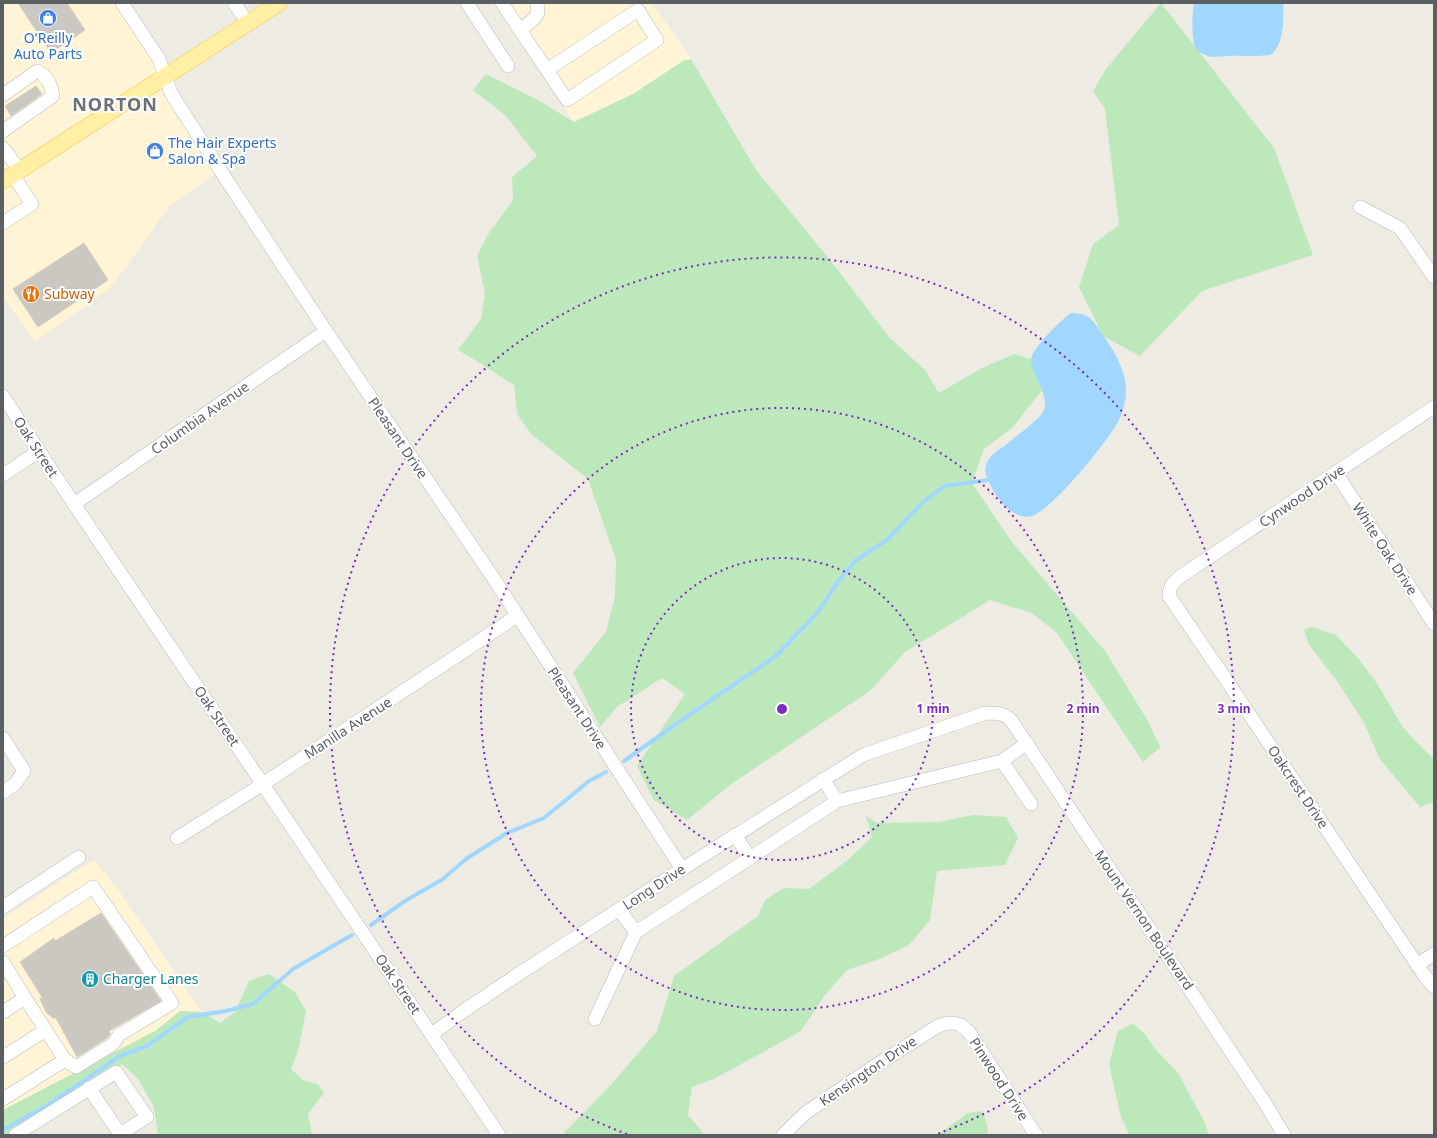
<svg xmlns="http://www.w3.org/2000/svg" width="1437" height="1138" font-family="'Noto Sans',sans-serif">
<rect width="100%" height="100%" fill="#eeebe2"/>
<g fill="#fff5d6">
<polygon points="3,3 122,3 220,170 169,207 111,288 35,342 3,297"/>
<polygon points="493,3 652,3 691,59 683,61 633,94 574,122"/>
<polygon points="94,860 117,888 202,1012 180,1011 155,1031 3,1110 3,918"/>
</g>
<g fill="#bce8bc">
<polygon points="1161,3 1274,148 1313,255 1202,291 1140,356 1103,336 1079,287 1093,244 1119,225 1105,109 1093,91 1106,69"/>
<polygon points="691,59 756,170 830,260 889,337 925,370 939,393 980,369 1014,354 1031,359 1035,374 1042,390 1012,428 984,449 972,483 1011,541 1105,651 1148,721 1160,747 1143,762 1057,633 1032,613 990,600 905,652 871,690 730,785 687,820 654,800 637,766 685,694 662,678 617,707 600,727 573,673 606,632 615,596 616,560 588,479 531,434 517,414 514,385 480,363 458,350 481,319 485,293 477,256 489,233 513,200 512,177 537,156 506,116 473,90 486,74 538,100 574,122 633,94 683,61"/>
<polygon points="1312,627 1336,635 1358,658 1378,685 1402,726 1415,741 1434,759 1434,802 1420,807 1380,759 1363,721 1337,681 1309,645 1304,630"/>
<polygon points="973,815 1006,817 1018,838 1005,865 937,871 930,920 909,945 877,960 847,970 824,996 801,1031 714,1079 692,1087 688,1115 705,1135 562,1135 610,1086 657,1031 674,976 758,916 765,900 784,888 809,889 849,859 872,837 866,816 877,823 939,822"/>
<polygon points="269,974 295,992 306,1011 298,1051 291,1069 304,1081 318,1084 324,1093 308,1114 312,1135 158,1135 154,1107 138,1079 122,1064 10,1133 3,1135 3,1110 155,1031 180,1011 202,1012 220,1023 235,1012 249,981"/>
<polygon points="1133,1024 1145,1034 1156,1050 1178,1073 1204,1121 1209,1135 1129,1135 1120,1114 1109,1064 1118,1031"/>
<polygon points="983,1111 988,1129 987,1135 937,1135 968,1113"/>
</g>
<g fill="#a1d7ff">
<path d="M1194,3H1283C1284,17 1284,42 1273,53C1268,58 1236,55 1228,56C1223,56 1217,57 1212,57C1207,56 1199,53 1196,49C1191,40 1192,13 1194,3Z"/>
<path d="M1071,313C1092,313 1094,323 1105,338C1116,354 1126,372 1126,391C1126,400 1123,413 1119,420C1109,440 1052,510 1032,516C1018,520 1004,507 997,496C983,475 978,462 1003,447C1011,440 1039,420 1043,412C1052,397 1030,374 1031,359C1033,347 1061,320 1071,313Z"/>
</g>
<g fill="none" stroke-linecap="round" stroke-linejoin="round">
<g stroke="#a1d7ff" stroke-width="4">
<polyline points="624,761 689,715 776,656 818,612 837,583 856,560 887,540 923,502 945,486 988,480"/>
<polyline points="371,925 405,901 443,879 466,859 507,833 544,818 589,781 606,772"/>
<polyline points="3,1130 48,1105 120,1056 147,1046 188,1017 226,1011 253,1004 293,969 352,935"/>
</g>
</g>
<g fill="#cbc8c1" stroke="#d3cdc0">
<polygon points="18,3 67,3 85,30 51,53"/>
<polygon points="36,86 42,94 11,116 5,106"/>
<polygon points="84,243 108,280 38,327 13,289"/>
<polygon points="101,913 161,1001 109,1031 110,1034 107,1038 77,1057 56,1018 53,1018 46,1012 40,999 42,997 20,962 54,938 55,941"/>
</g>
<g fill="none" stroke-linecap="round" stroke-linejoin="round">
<defs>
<g id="minor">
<polyline points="122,3 159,59 171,93 220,170 326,331 494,579 682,869"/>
<polyline points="234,3 248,23"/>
<polyline points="467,3 508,66"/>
<polyline points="502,3 567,100 657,40 638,10 547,70"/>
<polyline points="520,30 534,19 538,13 537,3"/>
<path d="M3,95L37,71C48,76 51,85 53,96L3,131"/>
<polyline points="3,148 5,150 19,170"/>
<polyline points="1360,207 1400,228 1434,277"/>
<polyline points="3,223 32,204 13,175"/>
<polyline points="3,396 74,504 499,1135"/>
<path d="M1434,407L1181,576C1174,582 1169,586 1169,596L1231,687L1424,975L1434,987"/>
<polyline points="1336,473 1434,624"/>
<polyline points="3,475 39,451"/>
<polyline points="74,504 326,331"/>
<polyline points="3,738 24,771 15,784 3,792"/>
<polyline points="1002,761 1031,804"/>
<polyline points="837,801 1002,761 1027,743"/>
<polyline points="177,838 263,784 517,616"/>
<polyline points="750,858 837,801 823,779"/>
<polyline points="3,907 79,857"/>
<polyline points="619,910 636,932 750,858 735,835"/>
<polyline points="3,946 93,887 172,1003 119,1035 113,1044 76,1067 65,1060 3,1099"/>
<polyline points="3,962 25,998 3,1012"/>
<polyline points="1417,965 1434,954"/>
<polyline points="25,998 65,1060"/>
<polyline points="595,1019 636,932"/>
<path d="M432,1034L465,1010L517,975L660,883L863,755L986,713C996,713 1004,713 1011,720L1267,1106L1284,1135"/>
<polyline points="3,1057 46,1030"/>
<polyline points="15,1135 116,1072 147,1117 120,1134 89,1088"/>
<polyline points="783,1135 797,1121 807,1112 867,1071 938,1026 947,1023 953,1023 961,1025 969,1032 1036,1135"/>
</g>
<polyline id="major" points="3,181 279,3"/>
</defs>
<use href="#minor" stroke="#b7babf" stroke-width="14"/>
<use href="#major" stroke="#fbc94d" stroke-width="17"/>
<use href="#minor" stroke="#fff" stroke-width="13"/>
<use href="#major" stroke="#fff0a6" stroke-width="16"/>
</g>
<g fill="none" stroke="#7b2cbf" stroke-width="2" stroke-dasharray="2 4">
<circle cx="782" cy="709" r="151"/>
<circle cx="782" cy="709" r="301"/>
<path d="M627 1134A452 452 0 1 1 937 1134"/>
</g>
<defs>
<symbol id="shop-disc" viewBox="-11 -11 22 22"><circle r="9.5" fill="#3f7fe0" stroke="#fff"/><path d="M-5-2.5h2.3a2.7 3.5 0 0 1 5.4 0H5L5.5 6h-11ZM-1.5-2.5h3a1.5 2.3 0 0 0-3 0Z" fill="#fff"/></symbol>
<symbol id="restaurant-disc" viewBox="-11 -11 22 22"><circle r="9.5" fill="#e8710a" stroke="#fff"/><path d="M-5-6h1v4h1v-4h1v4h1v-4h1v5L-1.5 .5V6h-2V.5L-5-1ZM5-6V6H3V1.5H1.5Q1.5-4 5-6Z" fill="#fff"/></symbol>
<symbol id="building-disc" viewBox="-11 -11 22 22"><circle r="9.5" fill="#0f9aa8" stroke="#fff"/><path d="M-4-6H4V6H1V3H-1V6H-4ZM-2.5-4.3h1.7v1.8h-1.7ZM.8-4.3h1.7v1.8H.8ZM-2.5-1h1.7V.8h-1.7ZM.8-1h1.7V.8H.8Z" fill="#fff"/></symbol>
</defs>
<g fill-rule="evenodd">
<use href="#shop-disc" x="38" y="8" width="20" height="20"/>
<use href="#shop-disc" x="145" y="141" width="20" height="20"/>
<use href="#restaurant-disc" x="21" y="284" width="20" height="20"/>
<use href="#building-disc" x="80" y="969" width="20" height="20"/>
</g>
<g text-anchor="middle" stroke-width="4" stroke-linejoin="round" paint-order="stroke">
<g font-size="14" fill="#366cbe" stroke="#fff">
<text x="48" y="43">O'Reilly<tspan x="48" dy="16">Auto Parts</tspan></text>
<text x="168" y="148" text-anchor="start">The Hair Experts<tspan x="168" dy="16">Salon &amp; Spa</tspan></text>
</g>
<g font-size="14" fill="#c56008" stroke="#fff" text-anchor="start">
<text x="44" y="299">Subway</text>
</g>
<g font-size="14" fill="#5a5f64" stroke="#fff">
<text transform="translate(200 418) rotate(-35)" y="5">Columbia Avenue</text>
<text transform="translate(398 438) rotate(56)" y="5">Pleasant Drive</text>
<text transform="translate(36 447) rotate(57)" y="5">Oak Street</text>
<text transform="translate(1302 496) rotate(-34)" y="5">Cynwood Drive</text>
<text transform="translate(1385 549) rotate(57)" y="5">White Oak Drive</text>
<text transform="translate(577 708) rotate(57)" y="5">Pleasant Drive</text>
<text transform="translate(217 716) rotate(56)" y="5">Oak Street</text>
<text transform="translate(348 728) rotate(-33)" y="5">Manilla Avenue</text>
<text transform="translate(1298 787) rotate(56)" y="5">Oakcrest Drive</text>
<text transform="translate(654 887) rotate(-33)" y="5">Long Drive</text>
<text transform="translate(1144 920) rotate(56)" y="5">Mount Vernon Boulevard</text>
<text transform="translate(398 984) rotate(56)" y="5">Oak Street</text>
<text transform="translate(868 1071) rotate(-34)" y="5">Kensington Drive</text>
<text transform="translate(999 1079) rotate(57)" y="5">Pinwood Drive</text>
</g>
<g font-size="14" fill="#0d838f" stroke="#fff" text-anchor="start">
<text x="103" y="984">Charger Lanes</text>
</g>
<g font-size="18" font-weight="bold" letter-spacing="1" fill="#6b7176" stroke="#fff">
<text x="115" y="111">NORTON</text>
</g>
</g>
<circle cx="782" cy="709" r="6" fill="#7b2cbf" stroke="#fff" stroke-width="2"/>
<g font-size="12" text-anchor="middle" font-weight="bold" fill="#7b2cbf" stroke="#fff" stroke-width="4" stroke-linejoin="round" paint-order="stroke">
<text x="933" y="713">1 min</text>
<text x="1083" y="713">2 min</text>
<text x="1234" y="713">3 min</text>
</g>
<rect width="1437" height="1138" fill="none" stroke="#5a5f64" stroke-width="8"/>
</svg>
